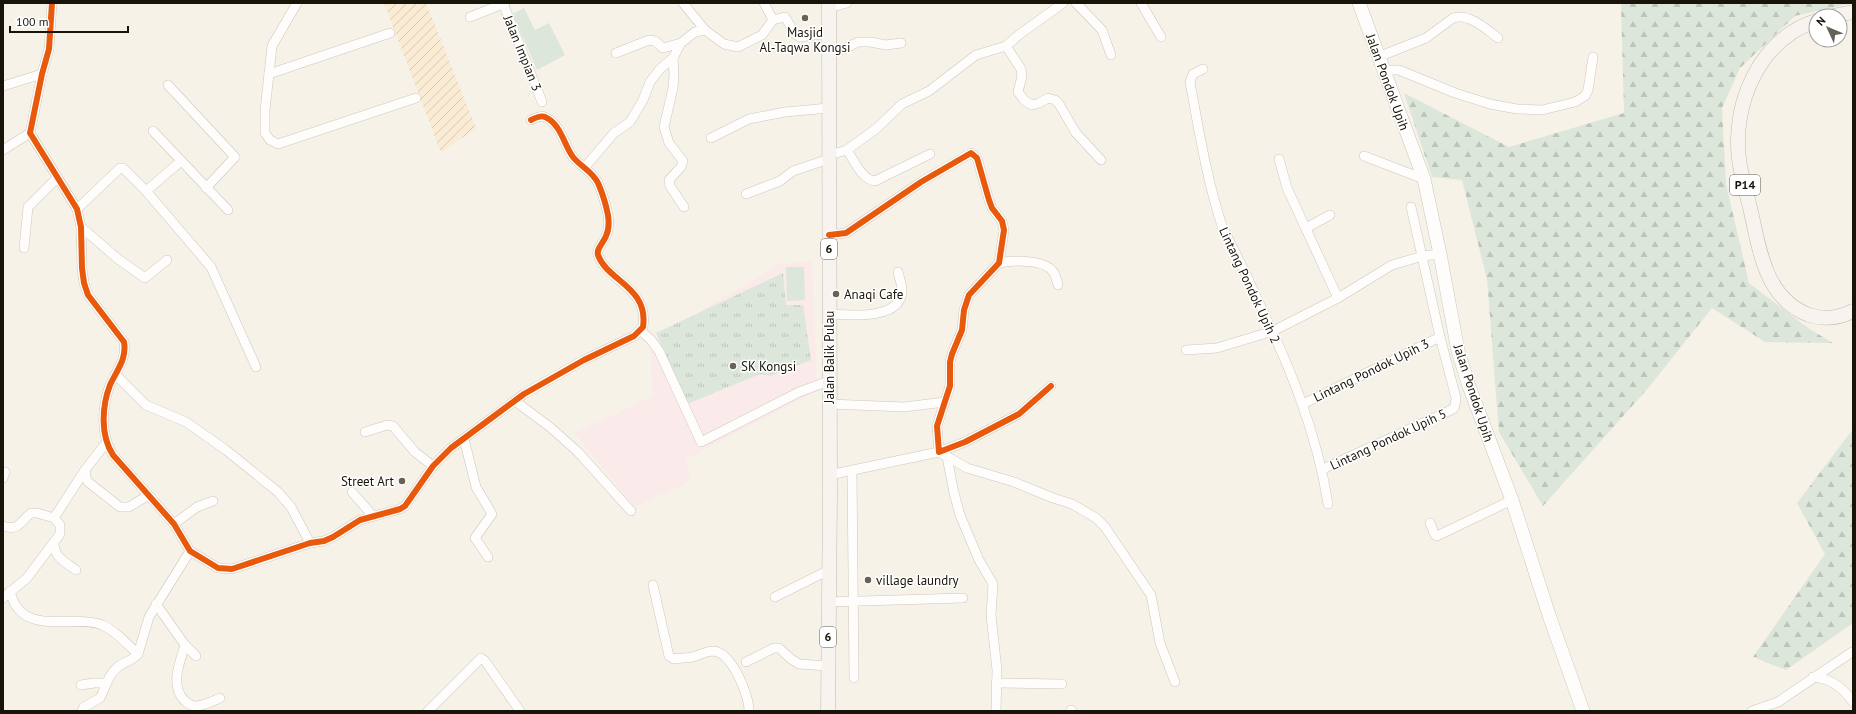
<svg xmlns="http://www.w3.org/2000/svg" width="1856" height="714" font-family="'PT Sans',sans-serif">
<defs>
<pattern id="industrial-furrows" width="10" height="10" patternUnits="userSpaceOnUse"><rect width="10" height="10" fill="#faecd4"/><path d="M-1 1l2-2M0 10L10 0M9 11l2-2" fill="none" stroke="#d6cab5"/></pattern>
<pattern id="grass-tufts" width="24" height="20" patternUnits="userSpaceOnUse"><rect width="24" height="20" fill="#dde6da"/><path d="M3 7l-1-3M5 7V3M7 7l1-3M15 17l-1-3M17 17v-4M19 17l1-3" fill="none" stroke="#bdc4ba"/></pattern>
<pattern id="forest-firs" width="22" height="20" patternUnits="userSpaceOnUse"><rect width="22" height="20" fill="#dde6da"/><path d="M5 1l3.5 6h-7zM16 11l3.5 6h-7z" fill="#bdc4ba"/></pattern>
</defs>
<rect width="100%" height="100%" fill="#f7f2e8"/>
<polygon fill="url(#industrial-furrows)" points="384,3 426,3 476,128 441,153"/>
<polygon fill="#faeaea" points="812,261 817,391 686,459 690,481 635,507 574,433 652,397 650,341 780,264"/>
<polygon fill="url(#grass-tufts)" points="783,273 786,305 803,305 811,360 771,376 760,374 687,404 656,333"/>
<g fill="url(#forest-firs)">
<polygon points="1621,3 1853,3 1795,16 1740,68 1722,108 1726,184 1749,283 1808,328 1833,343 1765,342 1712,308 1649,387 1543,506 1499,432 1487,279 1462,180 1432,177 1404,93 1509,147 1624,113"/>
<polygon points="1853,429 1853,623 1786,670 1753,657 1825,554 1797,503"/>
</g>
<g fill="#dde6da">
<polygon points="524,8 535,30 549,23 565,55 537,70 513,14"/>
<polygon points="786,267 804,267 805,300 787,301"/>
</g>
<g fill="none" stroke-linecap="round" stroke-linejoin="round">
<defs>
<g id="minor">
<path d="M52,3L49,49L42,74L30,133L77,209L81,227L82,268L84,283L88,295L124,342C127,359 117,370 110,385C102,406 100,435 113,455L174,524L190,551L218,568L232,569L310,543L324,541L333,537L360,520L400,509L405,506L433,466L451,448L524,394L584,360L634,336L643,327C649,287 607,281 598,255C596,249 604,242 606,236C609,230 609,222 608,215C606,205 602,192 598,183C592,171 581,167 573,157C564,145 561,124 545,117C541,115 535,118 531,120"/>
<polyline points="297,3 272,46 265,110 265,133 270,140 278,144 416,98"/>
<polyline points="503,3 542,102"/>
<polyline points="683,3 705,30"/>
<polyline points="764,3 773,20"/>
<polyline points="1076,3 1102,30 1111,55"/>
<polyline points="1141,3 1161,37"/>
<polyline points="829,8 847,3"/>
<polyline points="470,17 505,3"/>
<polyline points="1006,46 1021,69 1022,76 1018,92 1025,101 1032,105 1039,103 1048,98 1055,100 1059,104 1076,133 1101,160"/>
<polyline points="829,52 844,49 858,42 870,42 886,45 901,43"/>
<polyline points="616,53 649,40 655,41 663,48 681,43"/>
<path d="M1378,57L1426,38L1453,18C1469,13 1486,29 1498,38"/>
<polyline points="673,58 674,75 673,88 664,127 669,143 683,161 681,167 669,180 670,186 684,207"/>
<path d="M1203,69L1193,74L1190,82C1199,131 1207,181 1223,229C1236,253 1248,278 1259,303C1290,367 1317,433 1328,504"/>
<polyline points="1383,70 1399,70 1455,93 1490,104 1517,109 1542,110 1575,102 1585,96 1588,90 1593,57"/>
<polyline points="269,74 390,33"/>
<polyline points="168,85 235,157 206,188"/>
<polyline points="3,86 42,74"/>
<polyline points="153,131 228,210"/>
<polyline points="711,138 749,119 785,112 829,108"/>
<polyline points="3,150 30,133"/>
<path d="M847,150C854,160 862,180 875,181L930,154"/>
<polyline points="829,155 847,150 877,128 902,104 929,91 976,55 1006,46 1020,34 1063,3"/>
<polyline points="1364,156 1424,179"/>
<polyline points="1279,159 1287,188 1338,298"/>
<polyline points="585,167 614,133 630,122 643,100 650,82 660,69 673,58 681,43 695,32 705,30 724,44 738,47 762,35 773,20 785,17 795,34 800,37 829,33"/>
<polyline points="146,191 181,161"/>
<polyline points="746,194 780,181 793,171 829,159"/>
<polyline points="77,209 120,168 123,168 146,191 211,267 256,367"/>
<polyline points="81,227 118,259 145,278 167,260"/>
<polyline points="1306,228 1330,215"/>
<polyline points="829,235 846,233 921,182 971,153 977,158 989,200 992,208 1002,221 1004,230 999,263 969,295 964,310 962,330 952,354 950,362 950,386 937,426 939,452 965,442 1019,414 1051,386"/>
<polyline points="24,248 28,207 57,178"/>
<path d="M999,263C1013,260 1046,259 1054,273C1056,277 1057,281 1058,285"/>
<path d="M829,314C848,315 902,321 902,290C902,284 899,277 898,272"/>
<polyline points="641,331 651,340 659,351 701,442 799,392 829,381"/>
<polyline points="1186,350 1217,348 1273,331 1338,298 1392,265 1423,256 1440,254"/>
<polyline points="116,375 146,405 186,422 226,450 278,492 291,507 310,543"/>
<polyline points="515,401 550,427 578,452 631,511"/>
<polyline points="829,404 904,407 945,402"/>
<polyline points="1303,404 1440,337"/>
<polyline points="365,432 387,425 393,426 415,452 433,466"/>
<polyline points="464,439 476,487 492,514 475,538 488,557"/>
<polyline points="947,457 954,493 960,515 979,560 993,584 991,615 997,670 996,711"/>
<polyline points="1323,469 1453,409 1455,406 1456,398 1440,337 1411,207"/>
<polyline points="85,470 86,478 88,482 120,507 129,507 147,496"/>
<polyline points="852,471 854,678"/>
<polyline points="829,475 939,452 967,468 1014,482 1053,498 1072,504 1096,518 1105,527 1151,595 1160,643 1175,682"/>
<polyline points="3,478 5,472"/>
<polyline points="352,492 373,516"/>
<polyline points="1430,523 1435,535 1437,536 1512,500"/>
<polyline points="174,524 197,507 213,501"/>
<path d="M3,526C20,531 19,522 31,513H37L54,518"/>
<path d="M54,544C55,558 65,562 76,570"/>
<path d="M653,585L669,656L674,659C680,658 687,658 693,657C699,655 707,651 713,651C732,652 749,695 749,711"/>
<path d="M10,591C21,639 72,613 102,625C116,631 127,644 138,654"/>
<polyline points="775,597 829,570"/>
<polyline points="3,598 27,578 60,534 60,525 54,518 85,470 106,443"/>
<polyline points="829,602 963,598"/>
<polyline points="156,604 185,645 196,656"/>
<path d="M185,645C180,662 169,686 185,701C188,704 191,706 196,706C204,706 213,701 220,698"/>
<polyline points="746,662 774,648 779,648 791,659 799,664 828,666"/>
<path d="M1813,677C1832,679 1842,687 1853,702"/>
<polyline points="996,683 1062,684"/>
<polyline points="81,685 94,683 105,683"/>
<polyline points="1071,710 1072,711"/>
<path d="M82,711L84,707L100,698C106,687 108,674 119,666C126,661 132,661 138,654L149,617L190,551"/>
<polyline points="428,711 481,658 485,661 520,711"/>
<polyline points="1752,711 1778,702 1852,652"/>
</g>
<polyline id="secondary" points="1359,3 1424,179 1440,254 1458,351 1469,386 1512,500 1549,615 1583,711"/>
<g id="primary">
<polyline points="1833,16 1853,12"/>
<path d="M1816,21C1760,39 1732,103 1739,159C1741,176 1747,194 1751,212C1760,252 1766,299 1809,315C1824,320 1839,318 1853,311"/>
<polyline points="828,711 830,494 829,3"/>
</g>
</defs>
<use href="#minor" stroke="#ccc7bd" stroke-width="10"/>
<use href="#secondary" stroke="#ccc7bd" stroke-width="14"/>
<use href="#primary" stroke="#c2bbb2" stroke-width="15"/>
<use href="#minor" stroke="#fefdfc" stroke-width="9"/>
<use href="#secondary" stroke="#fefdfc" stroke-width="13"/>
<use href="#primary" stroke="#f7f4f0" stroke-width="14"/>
<defs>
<g id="cycleway">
<path d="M52,3L49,49L42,74L30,133L77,209L81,227L82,268L84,283L88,295L124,342C127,359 117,370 110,385C102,406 100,435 113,455L174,524L190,551L218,568L232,569L310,543L324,541L333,537L360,520L400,509L405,506L433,466L451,448L524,394L584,360L634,336L643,327C649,287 607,281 598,255C596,249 604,242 606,236C609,230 609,222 608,215C606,205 602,192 598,183C592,171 581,167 573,157C564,145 561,124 545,117C541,115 535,118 531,120"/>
<polyline points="829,235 846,233 921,182 971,153 977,158 989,200 992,208 1002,221 1004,230 999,263 969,295 964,310 962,330 952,354 950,362 950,386 937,426 939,452 965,442 1019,414 1051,386"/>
</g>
</defs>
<use href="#cycleway" stroke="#fff" stroke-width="8"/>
<use href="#cycleway" stroke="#e8590c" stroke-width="6"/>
</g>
<g fill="#676258" stroke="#fff" stroke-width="1.5">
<circle cx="805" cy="18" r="4"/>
<circle cx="836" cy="294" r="4"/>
<circle cx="733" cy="366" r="4"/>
<circle cx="402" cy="481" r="4"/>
<circle cx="868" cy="580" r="4"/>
</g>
<g text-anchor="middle" stroke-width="3" stroke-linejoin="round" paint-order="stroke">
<g fill="#fff" stroke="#5e5a54" stroke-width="1">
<rect x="1730" y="175" width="30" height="20" rx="3"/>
<rect x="821" y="239" width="16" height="20" rx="3"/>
<rect x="820" y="627" width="16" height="20" rx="3"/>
</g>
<g font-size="12" font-weight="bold" fill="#19140a">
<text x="1745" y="189">P14</text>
<text x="829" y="253">6</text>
<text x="828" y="641">6</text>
</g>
<g font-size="13" fill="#19140a" stroke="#fff" text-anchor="start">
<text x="805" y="37" text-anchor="middle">Masjid<tspan x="805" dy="15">Al-Taqwa Kongsi</tspan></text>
<text x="844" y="299">Anaqi Cafe</text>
<text x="741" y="371">SK Kongsi</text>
<text x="394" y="486" text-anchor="end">Street Art</text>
<text x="876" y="585">village laundry</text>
</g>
<g font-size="13" fill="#19140a" stroke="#fff">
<text transform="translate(523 53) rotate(68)" y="5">Jalan Impian 3</text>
<text transform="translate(1388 82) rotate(70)" y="5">Jalan Pondok Upih</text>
<text transform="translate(1250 285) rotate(65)" y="5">Lintang Pondok Upih 2</text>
<text transform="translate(829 357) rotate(-90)" y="5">Jalan Balik Pulau</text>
<text transform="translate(1371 370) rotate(-26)" y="5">Lintang Pondok Upih 3</text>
<text transform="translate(1474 393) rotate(72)" y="5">Jalan Pondok Upih</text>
<text transform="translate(1388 439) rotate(-25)" y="5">Lintang Pondok Upih 5</text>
</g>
</g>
<rect width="1856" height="714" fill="none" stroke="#19140a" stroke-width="8"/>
<g transform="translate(1828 28) rotate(314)"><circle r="19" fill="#ffffff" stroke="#a3a19d"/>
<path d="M0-3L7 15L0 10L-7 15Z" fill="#676258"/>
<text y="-6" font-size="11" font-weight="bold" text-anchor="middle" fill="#19140a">N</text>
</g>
<path d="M10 26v6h118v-6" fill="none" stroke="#19140a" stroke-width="2"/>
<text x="16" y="26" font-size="12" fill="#19140a" stroke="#ffffff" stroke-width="3" paint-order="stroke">100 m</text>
</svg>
